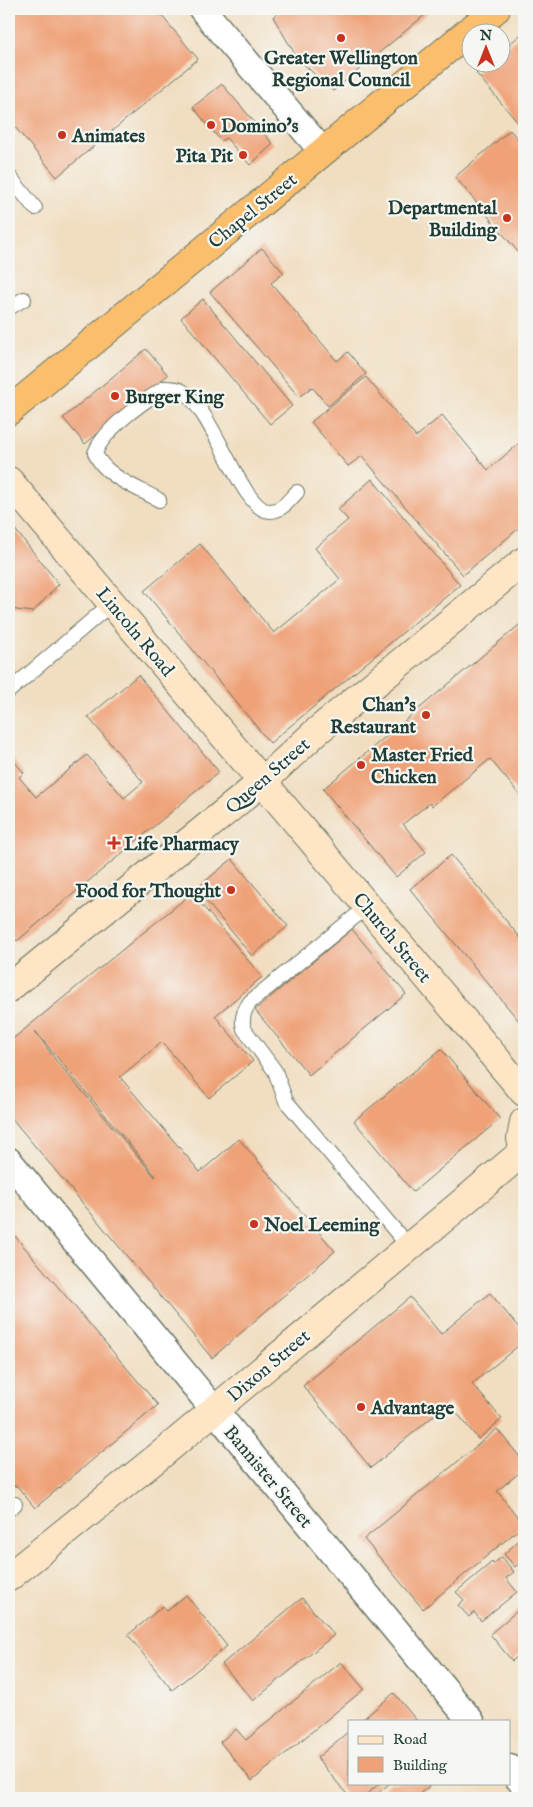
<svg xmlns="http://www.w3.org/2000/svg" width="533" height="1807" font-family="'IM FELL English',serif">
<rect width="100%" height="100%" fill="#f6f6f2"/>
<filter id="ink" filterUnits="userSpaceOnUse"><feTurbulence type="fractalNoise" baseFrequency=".02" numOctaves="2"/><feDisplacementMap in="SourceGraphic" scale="10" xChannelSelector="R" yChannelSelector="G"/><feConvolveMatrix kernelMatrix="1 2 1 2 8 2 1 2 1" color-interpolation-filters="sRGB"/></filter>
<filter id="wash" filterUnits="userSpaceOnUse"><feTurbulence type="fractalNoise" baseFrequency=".0096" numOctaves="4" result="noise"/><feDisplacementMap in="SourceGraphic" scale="20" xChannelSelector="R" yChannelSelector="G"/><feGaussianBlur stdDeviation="1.12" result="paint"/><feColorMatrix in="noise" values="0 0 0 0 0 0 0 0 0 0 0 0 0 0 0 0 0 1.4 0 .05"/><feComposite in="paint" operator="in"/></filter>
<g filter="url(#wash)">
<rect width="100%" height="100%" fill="#f1dec1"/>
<g id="blocks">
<g fill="#efa177" fill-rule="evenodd">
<polygon points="9,9 156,9 198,59 57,177 9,120"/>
<polygon points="283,9 432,9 333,91 298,59 273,17"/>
<polygon points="524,32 524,130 476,73 488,62 500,62 500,52"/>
<polygon points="222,84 273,144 250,165 226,138 221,141 193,107"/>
<polygon points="510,130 524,146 524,259 455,177"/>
<polygon points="262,248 284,273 271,283 337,361 348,352 366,374 328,406 312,387 299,397 210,292"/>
<polygon points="203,299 292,406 270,424 181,318"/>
<polygon points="146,349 168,375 85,444 63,418"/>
<polygon points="366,377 416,437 442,415 488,470 524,439 524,524 463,575 362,456 348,466 311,422"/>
<polygon points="372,479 460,585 270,743 144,591 200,544 274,633 340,579 315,548 348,520 338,509"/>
<polygon points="9,522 59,584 33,612 9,609"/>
<polygon points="524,621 524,680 522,682 524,685 524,800 490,759 432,806 430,803 403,824 426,852 396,877 323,789"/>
<polygon points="138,675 219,772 17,941 9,932 9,755 24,773 19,777 36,797 87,755 124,798 143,782 88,717"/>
<polygon points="451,855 524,942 524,1027 410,889"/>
<polygon points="232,859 288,926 252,956 196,889"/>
<path d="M192,893L262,977L215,1016L253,1061L209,1098L162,1042L120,1077L200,1172L239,1139L335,1251L212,1358L9,1115V1042ZM35,1031L156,1176L155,1177L55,1059Z"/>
<polygon points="352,929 406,994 309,1075 255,1010"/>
<polygon points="441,1049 500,1119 413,1192 354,1121"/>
<polygon points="9,1229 158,1405 35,1508 17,1486 9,1487"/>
<polygon points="490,1293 524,1334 524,1341 472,1384 502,1419 478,1439 449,1403 371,1468 303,1386 410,1297 441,1334"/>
<polygon points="497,1429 524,1462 524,1469 497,1491 524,1525 423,1609 364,1539"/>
<polygon points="524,1536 524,1559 515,1567 504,1554"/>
<polygon points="502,1557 514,1572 506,1578 517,1592 481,1621 474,1612 469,1617 458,1605 464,1600 456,1592 492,1562 493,1564"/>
<polygon points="186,1595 227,1646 172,1690 128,1635 163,1606 167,1611"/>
<polygon points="302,1598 334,1635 253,1701 222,1664"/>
<polygon points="524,1605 524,1651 512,1661 490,1634"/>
<polygon points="341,1662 364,1689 252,1781 220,1742 236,1729 246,1740"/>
<polygon points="394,1693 417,1721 361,1721"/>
<polygon points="349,1731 349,1783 380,1783 362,1798 350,1798 317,1758"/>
<polygon points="390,1783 428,1783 430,1786 414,1798 372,1798"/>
</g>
</g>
</g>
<g filter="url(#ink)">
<use href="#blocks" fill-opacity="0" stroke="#687565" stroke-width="1"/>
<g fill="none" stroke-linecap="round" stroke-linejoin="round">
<defs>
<g id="lane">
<polyline points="9,176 35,208"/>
<polyline points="9,308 24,299"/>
<path d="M159,500C138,488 104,476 95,453C105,428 142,403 164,388C169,388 177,388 182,391C214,410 242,512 270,511C282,511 289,500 297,492"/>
<polyline points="9,691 112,603"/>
<path d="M368,906L250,1002C244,1010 241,1019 244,1029L275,1071L286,1101L409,1247"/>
<polyline points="9,1509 15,1504"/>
</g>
<g id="street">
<polyline points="202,9 323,152"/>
<polyline points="9,1161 471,1721"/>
<polyline points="509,1767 524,1785"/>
</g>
<g id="secondary">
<polyline points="9,481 524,1092"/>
<polyline points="9,988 262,782 316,732 524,561"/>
<polyline points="524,1122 521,1139 524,1148"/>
<polyline points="9,1577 163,1453 524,1151"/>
</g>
<polyline id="highway" points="9,411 496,9"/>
</defs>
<use href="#lane" stroke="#687565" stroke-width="16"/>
<use href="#street" stroke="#687565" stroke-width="29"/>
<use href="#secondary" stroke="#687565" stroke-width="30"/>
<use href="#highway" stroke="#687565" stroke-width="30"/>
<use href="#lane" stroke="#fff" stroke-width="14"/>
<use href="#street" stroke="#fff" stroke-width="26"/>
<use href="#secondary" stroke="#fde5c5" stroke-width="28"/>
<use href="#highway" stroke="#fabe6d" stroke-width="28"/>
</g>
</g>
<g fill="#c8321e" stroke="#f6f6f2" stroke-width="2">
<circle cx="341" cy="38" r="5"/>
<circle cx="211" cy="125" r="5"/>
<circle cx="62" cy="135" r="5"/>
<circle cx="243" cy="155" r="5"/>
<circle cx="507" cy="218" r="5"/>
<circle cx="115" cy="396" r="5"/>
<circle cx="426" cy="715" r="5"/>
<circle cx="361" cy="765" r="5"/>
<path d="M111.5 835.5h5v5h5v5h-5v5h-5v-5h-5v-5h5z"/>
<circle cx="231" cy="890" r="5"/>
<circle cx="254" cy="1224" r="5"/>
<circle cx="361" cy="1407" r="5"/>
</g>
<g text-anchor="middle" stroke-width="4.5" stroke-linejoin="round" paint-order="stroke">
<g font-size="19" font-weight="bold" fill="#1f3d34" stroke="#f6f6f2" text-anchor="start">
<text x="341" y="64" text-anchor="middle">Greater Wellington<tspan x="341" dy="22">Regional Council</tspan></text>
<text x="221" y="132">Domino's</text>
<text x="72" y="142">Animates</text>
<text x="233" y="162" text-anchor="end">Pita Pit</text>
<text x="497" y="214" text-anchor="end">Departmental<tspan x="497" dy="22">Building</tspan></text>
<text x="125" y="403">Burger King</text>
<text x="416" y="711" text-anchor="end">Chan's<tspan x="416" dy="22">Restaurant</tspan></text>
<text x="371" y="761">Master Fried<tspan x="371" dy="22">Chicken</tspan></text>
<text x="124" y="850">Life Pharmacy</text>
<text x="221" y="897" text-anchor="end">Food for Thought</text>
<text x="264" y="1231">Noel Leeming</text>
<text x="371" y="1414">Advantage</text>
</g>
<g font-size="19" fill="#1f3d34" stroke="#f6f6f2">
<text transform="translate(252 210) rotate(-39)" y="7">Chapel Street</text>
<text transform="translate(136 631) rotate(50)" y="7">Lincoln Road</text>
<text transform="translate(267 775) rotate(-41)" y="7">Queen Street</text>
<text transform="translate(393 937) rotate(50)" y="7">Church Street</text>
<text transform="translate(268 1365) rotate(-40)" y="7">Dixon Street</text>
<text transform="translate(269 1476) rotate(50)" y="7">Bannister Street</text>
</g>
</g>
<rect width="533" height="1807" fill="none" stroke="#f6f6f2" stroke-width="30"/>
<rect x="348" y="1720" width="162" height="65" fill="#f6f6f2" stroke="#a0aca6"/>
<rect x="358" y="1736" width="25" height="8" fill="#fde5c5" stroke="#a0aca6"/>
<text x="393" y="1744" font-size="15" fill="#1f3d34">Road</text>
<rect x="358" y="1757" width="25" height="15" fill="#efa177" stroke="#a0aca6"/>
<text x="393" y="1770" font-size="15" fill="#1f3d34">Building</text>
<g transform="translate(486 48)"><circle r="24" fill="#f6f6f2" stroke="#a0aca6"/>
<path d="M0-4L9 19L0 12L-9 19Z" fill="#c8321e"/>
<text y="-8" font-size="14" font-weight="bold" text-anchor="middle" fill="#1f3d34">N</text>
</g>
</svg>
